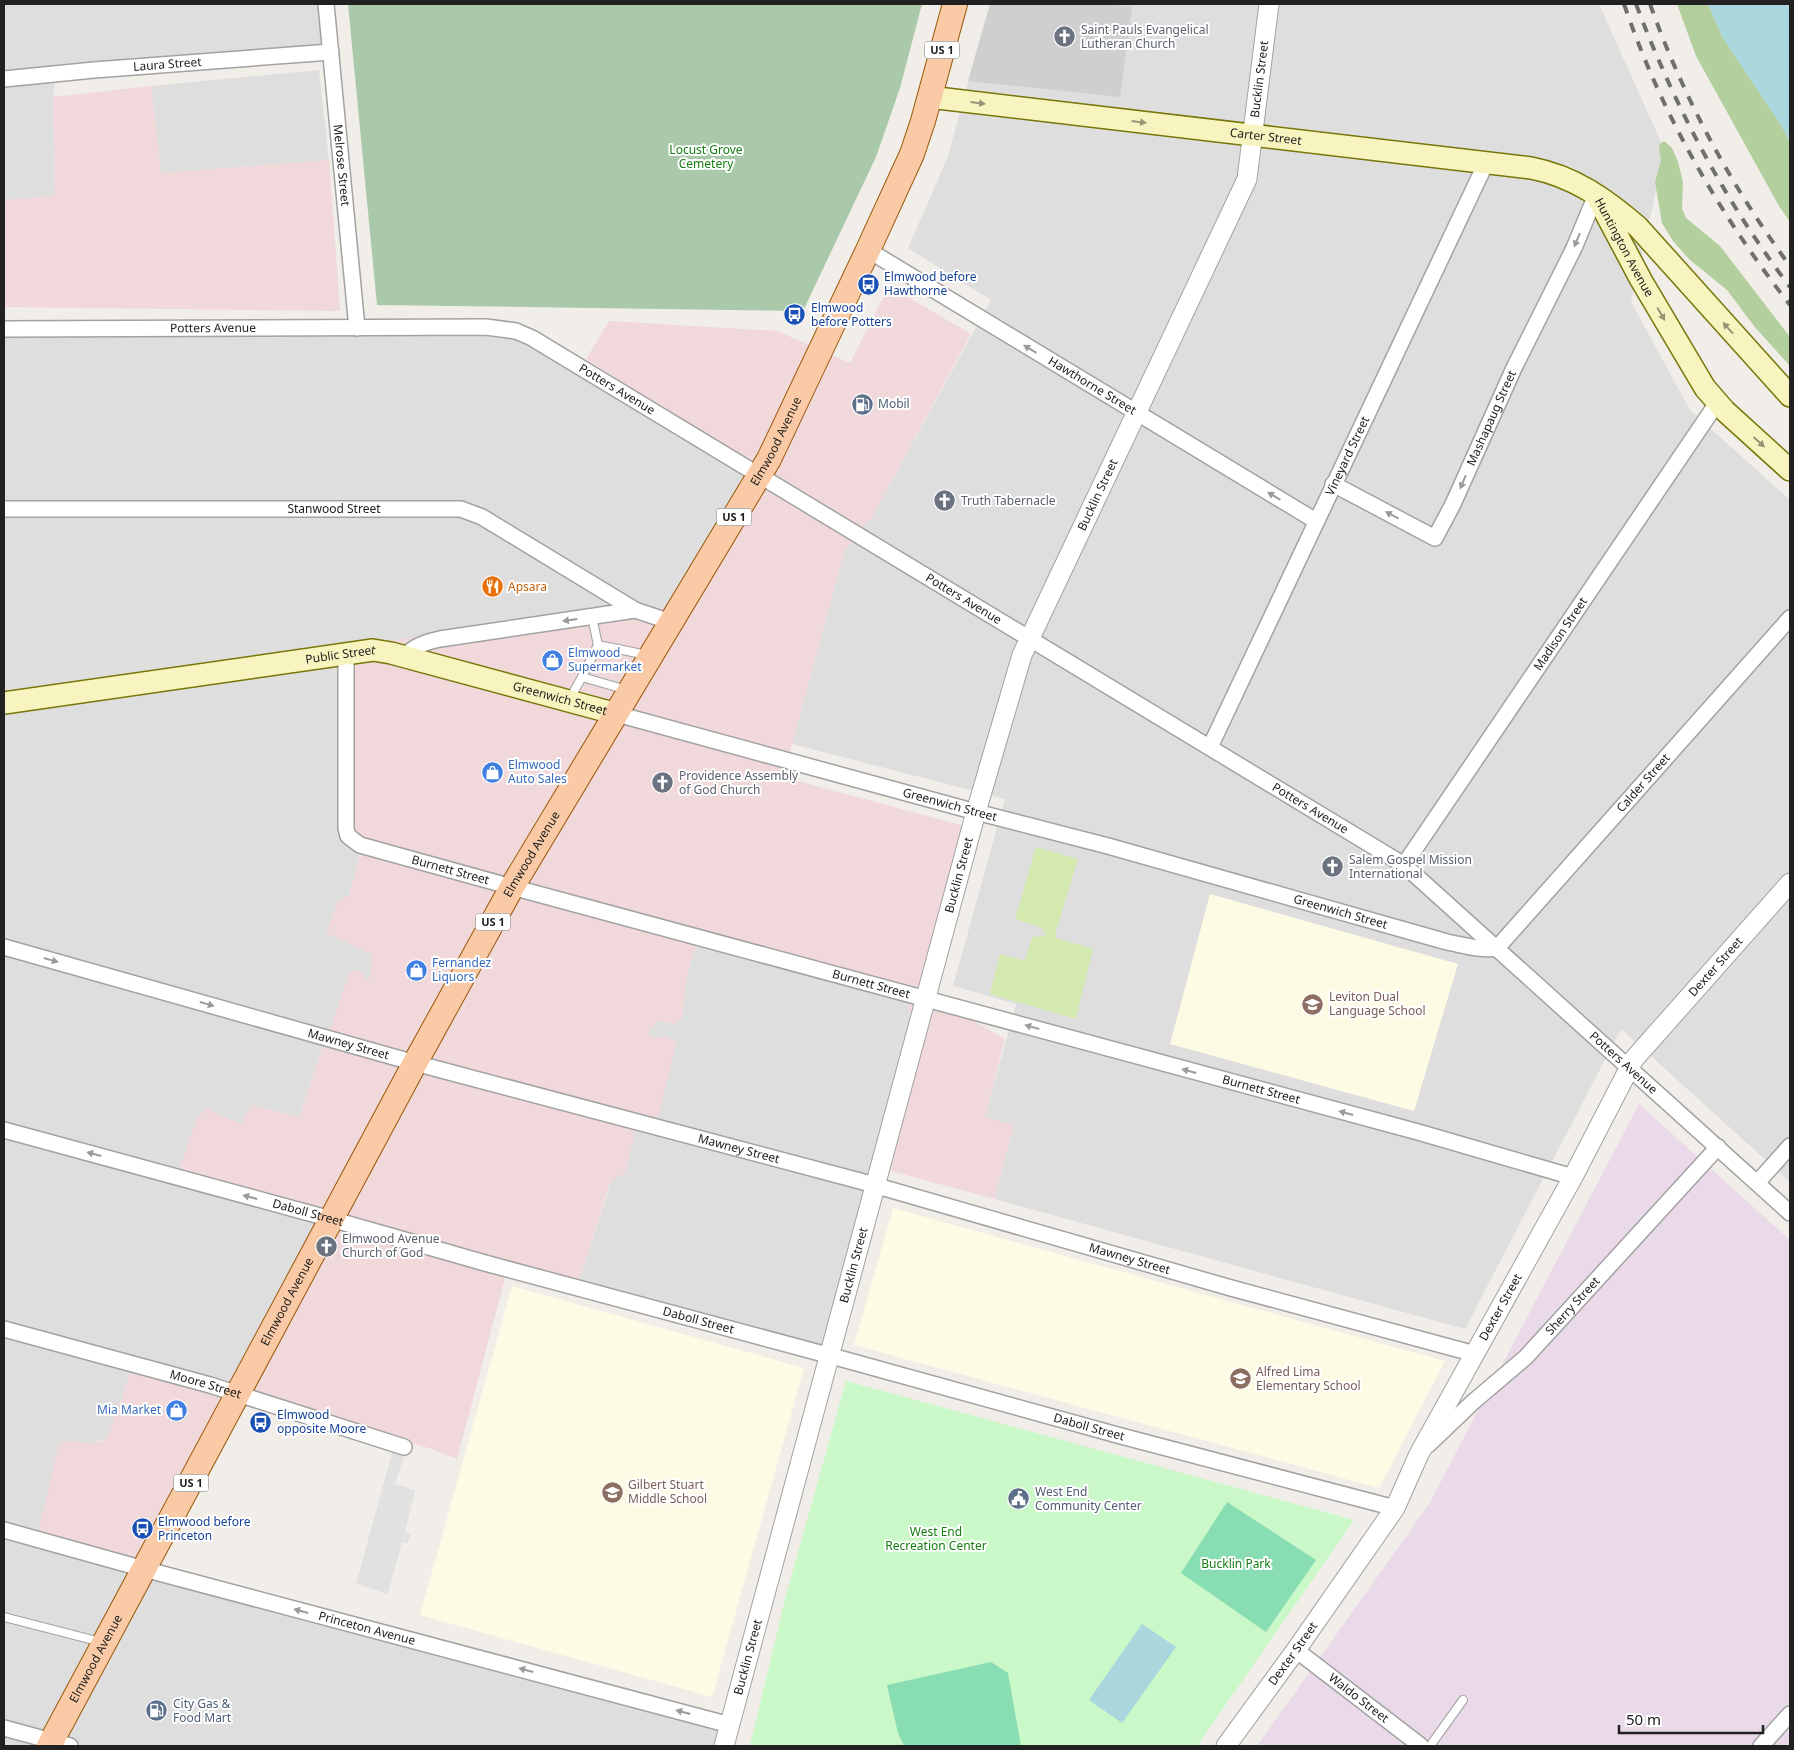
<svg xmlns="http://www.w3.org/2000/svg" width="1794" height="1750" font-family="'Noto Sans',sans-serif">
<rect width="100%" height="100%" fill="#f1ede8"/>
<g fill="#dfdede">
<polygon points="4,4 327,4 330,54 56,78 53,97 55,196 4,200"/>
<polygon points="990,4 1599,4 1665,151 1631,302 1690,410 1790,500 1790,1182 1621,1029 1465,1329 994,1199 1014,1126 985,1117 1016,1004 953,986 1005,799 792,744 845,549 872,517 991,300 908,248 947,159"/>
<polygon points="319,70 329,160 161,173 151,86"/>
<polygon points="4,320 367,321 513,325 540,332 753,465 671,608 364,840 349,895 372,955 370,978 365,980 328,1031 299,1117 251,1105 324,1212 237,1386 136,1358 107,1439 100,1440 93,1444 72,1441 43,1533 728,1722 722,1746 84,1746 49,1737 43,1746 4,1746"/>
<polygon points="702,932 903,986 915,1037 829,1349 579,1281 611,1182 639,1116 658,1117 656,1039 647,1034 658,1021 674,1024 682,1018 688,970"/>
</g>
<g fill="#f1d8da">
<polygon points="151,86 161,173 329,160 340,311 4,307 4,200 55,196 53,97"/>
<polygon points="889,286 971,334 872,517 845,549 783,777 964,826 919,990 1005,1039 985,1117 1014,1125 994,1199 877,1167 915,1037 903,986 702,932 688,970 682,1018 674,1024 658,1021 647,1034 656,1038 665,1036 677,1042 658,1117 639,1116 625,1173 610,1182 579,1281 509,1263 457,1459 432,1449 327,1419 236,1387 137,1559 43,1533 39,1529 59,1443 72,1441 93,1444 107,1439 136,1358 237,1385 330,1217 182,1173 179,1169 196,1121 206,1108 241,1124 251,1105 299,1117 328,1031 331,1027 350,971 360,971 365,980 370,978 372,954 326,933 338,901 349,895 364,841 349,826 340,649 617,605 671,608 752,465 586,359 609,321 777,331 850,363"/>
</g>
<polygon fill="#eadae9" points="1639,1104 1790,1240 1790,1706 1783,1714 1778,1722 1790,1732 1790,1746 1257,1746 1429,1504"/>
<g fill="#fefbe4">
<polygon points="1210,894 1458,964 1414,1111 1170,1044"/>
<polygon points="893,1208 1076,1259 1445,1361 1379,1488 854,1345"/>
<polygon points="512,1286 804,1368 712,1697 420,1615"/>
</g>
<polygon fill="#cfcfcf" points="990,4 1107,4 1132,7 1120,97 968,81"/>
<polygon fill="#d3e9b0" points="1036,847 1078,859 1056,931 1056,938 1093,949 1076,1019 990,994 1000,954 1025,961 1032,937 1047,935 1042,930 1043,928 1015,919"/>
<g fill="#b3cf9e">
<polygon points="1677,4 1708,4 1723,38 1781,125 1790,142 1790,222 1779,206 1696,56"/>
<polygon points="1664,141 1672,148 1678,162 1683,182 1682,209 1686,218 1720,246 1790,337 1790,366 1754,326 1727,290 1690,260 1673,241 1662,223 1655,182 1661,160 1659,145"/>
</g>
<polygon fill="#aac9ab" points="348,4 922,4 900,88 876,157 803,311 377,305"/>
<polygon fill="#caf8c8" points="846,1381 1354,1520 1197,1746 750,1746 786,1595"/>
<g fill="#89ddb2">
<polygon points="1227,1502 1316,1560 1266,1632 1181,1573"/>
<polygon points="991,1662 1008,1673 1021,1746 904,1746 898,1733 887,1685"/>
</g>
<polygon fill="#e1e1e1" points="392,1453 404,1456 395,1484 415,1490 405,1532 411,1534 408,1543 402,1542 388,1594 356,1584"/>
<g fill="#aad7dd">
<polygon points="1708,4 1790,4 1790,142 1781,125 1723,38"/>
<polygon points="1142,1624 1176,1647 1122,1723 1089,1700"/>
</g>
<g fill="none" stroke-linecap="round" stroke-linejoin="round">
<defs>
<g id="service">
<polyline points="592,617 598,645"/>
<polyline points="627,690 582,677 598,645 647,655"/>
<polyline points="569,700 582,677"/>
<polyline points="4,1617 101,1642"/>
<polyline points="1430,1746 1463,1700"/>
</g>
<g id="minor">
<path id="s1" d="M326,4L357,328"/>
<path id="s2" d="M4,79L94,70L331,52"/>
<path id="s3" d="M868,250L1316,521"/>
<path id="s4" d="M4,329L486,327L516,331L532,338L1404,865L1790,1213"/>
<path id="s5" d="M1333,484L1435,538L1453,504L1514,368L1574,248L1596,195"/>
<path id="s6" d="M4,509H461L482,517L635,610"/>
<path id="s7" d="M346,653V828L348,836L360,845L512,887L1418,1132L1573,1177"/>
<path d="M404,657C414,646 426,642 440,639L635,610L671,622"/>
<path id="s8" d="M617,714L976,812L1108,846L1447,942C1463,945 1481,951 1497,948L1790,618"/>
<path id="s9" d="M1210,747L1486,163"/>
<path id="s10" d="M1404,865L1717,403"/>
<path id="s11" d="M4,947L415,1063L860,1181L1231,1288L1475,1354"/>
<path id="s12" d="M4,1130L331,1219L485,1263L846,1360L1121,1436L1395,1508"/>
<polyline points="1757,1183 1790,1146"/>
<path id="s13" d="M4,1329L210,1385L404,1447"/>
<path id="s14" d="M1428,1445L1473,1402L1526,1357L1718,1147"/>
<path id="s15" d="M4,1530L144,1569L730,1725"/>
<path id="s16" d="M1296,1650L1421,1746"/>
<polyline points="4,1728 70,1746"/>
<polyline points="1761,1746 1790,1714"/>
</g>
<g id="tertiary">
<path id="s17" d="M724,1746L976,812L1022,655L1247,179L1269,4"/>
<path id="s18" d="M1226,1746L1296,1650L1395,1508L1419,1454L1573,1177L1634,1059L1790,883"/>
</g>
<g id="secondary">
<path id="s19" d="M929,97L1531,168C1573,176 1606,199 1638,227L1790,396"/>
<path id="s20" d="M1598,199L1641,280L1705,388L1725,411L1790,470"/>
<path id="s21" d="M4,703L373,650L391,653L617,714"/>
</g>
<g id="primary">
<path id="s22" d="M49,1746L415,1063L512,887L769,459L868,250L912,154L923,121L955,4"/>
</g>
</defs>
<use href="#service" stroke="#a2a2a2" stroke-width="10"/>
<use href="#minor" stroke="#a2a2a2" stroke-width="18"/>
<use href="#tertiary" stroke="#a2a2a2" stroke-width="21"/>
<use href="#secondary" stroke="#777609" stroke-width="24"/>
<use href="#primary" stroke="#995605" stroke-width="26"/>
<use href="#service" stroke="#fff" stroke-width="8"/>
<use href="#minor" stroke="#fff" stroke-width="15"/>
<use href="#tertiary" stroke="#fff" stroke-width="19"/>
<use href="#secondary" stroke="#f8f4bf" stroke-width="21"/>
<use href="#primary" stroke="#f9caa5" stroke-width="24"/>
<g stroke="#6f6f6f" stroke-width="4" stroke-dasharray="10 10" stroke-linecap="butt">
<path d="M1624,4C1661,113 1719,214 1790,305"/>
<path d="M1636,4C1674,105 1724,200 1790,287"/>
<path d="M1650,4C1683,97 1731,186 1790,266"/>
</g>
</g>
<defs><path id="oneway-solid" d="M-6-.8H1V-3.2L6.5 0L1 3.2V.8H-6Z" transform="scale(1.25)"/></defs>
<g fill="#979578">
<use href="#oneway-solid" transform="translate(978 103) rotate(7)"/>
<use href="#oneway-solid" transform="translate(1139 122) rotate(7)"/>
<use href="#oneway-solid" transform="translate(1661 314) rotate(60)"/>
<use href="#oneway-solid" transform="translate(1728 328) rotate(-132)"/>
<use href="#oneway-solid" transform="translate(1759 442) rotate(42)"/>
</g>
<g fill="#9b9b9b">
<use href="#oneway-solid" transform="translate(1577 240) rotate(113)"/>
<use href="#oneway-solid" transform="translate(1030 349) rotate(-149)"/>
<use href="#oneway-solid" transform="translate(1463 482) rotate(113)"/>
<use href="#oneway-solid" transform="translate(1274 496) rotate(-149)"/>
<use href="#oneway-solid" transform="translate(1392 515) rotate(-152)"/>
<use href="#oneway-solid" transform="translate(570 620) rotate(172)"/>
<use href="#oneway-solid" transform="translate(51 960) rotate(16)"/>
<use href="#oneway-solid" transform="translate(207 1004) rotate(16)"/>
<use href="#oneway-solid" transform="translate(1032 1027) rotate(-164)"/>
<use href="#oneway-solid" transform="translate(1189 1071) rotate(-165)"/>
<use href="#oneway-solid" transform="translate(1346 1113) rotate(-165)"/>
<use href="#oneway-solid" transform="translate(94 1154) rotate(-165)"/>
<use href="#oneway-solid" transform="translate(250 1197) rotate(-165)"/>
<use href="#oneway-solid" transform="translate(301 1611) rotate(-165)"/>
<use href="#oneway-solid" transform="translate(526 1670) rotate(-165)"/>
<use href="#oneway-solid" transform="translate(683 1712) rotate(-165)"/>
</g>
<defs>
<symbol id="church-disc" viewBox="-11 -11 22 22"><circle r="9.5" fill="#6b7280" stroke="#fff"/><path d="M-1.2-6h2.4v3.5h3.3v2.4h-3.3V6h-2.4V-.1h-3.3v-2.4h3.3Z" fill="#fff"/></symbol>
<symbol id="bus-disc" viewBox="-11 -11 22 22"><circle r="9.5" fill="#1a4fb4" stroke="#fff"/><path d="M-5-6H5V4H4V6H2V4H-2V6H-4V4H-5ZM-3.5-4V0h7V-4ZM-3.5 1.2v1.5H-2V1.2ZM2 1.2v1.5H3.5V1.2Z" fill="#fff"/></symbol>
<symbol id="fuel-disc" viewBox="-11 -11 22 22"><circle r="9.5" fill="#5c6f8a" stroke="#fff"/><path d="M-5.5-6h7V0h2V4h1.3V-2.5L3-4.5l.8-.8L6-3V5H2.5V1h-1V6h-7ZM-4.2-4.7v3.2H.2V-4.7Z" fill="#fff"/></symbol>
<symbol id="restaurant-disc" viewBox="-11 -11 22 22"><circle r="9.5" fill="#e8710a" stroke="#fff"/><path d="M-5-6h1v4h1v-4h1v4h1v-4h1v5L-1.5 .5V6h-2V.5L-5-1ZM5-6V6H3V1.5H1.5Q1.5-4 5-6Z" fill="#fff"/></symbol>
<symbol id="shop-disc" viewBox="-11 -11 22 22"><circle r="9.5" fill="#3f7fe0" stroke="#fff"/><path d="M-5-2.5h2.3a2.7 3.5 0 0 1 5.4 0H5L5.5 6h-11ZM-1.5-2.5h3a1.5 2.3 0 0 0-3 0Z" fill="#fff"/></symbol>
<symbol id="school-disc" viewBox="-11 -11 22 22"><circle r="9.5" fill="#8d6e63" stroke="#fff"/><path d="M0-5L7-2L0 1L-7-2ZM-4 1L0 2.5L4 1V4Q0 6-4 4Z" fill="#fff"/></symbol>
<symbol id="civic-disc" viewBox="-11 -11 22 22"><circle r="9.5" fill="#5c6f8a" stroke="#fff"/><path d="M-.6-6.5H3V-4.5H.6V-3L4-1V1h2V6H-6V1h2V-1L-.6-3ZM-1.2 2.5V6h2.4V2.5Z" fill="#fff"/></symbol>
</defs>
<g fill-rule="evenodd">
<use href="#church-disc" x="1052" y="24" width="25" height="25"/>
<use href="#bus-disc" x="856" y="272" width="25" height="25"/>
<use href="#bus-disc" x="782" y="302" width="25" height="25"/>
<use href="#fuel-disc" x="850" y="392" width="25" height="25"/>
<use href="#church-disc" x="932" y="488" width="25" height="25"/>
<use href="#restaurant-disc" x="480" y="574" width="25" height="25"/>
<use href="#shop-disc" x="540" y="648" width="25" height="25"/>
<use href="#shop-disc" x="480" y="760" width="25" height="25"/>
<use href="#church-disc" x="650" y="770" width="25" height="25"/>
<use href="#church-disc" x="1320" y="854" width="25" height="25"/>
<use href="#shop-disc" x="404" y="958" width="25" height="25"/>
<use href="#school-disc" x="1300" y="992" width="25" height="25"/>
<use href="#church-disc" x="314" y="1234" width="25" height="25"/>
<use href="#school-disc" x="1228" y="1366" width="25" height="25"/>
<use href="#shop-disc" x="164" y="1398" width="25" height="25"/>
<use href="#bus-disc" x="248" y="1410" width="25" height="25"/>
<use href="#school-disc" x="600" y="1480" width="25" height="25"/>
<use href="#civic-disc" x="1006" y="1486" width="25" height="25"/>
<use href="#bus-disc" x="130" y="1516" width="25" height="25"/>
<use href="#fuel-disc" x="144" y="1698" width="25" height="25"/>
</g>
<g text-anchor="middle" stroke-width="4" stroke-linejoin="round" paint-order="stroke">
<g fill="#fff" stroke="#646464" stroke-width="1">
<rect x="924.5" y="41.5" width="35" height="17" rx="4"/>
<rect x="716.5" y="508.5" width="35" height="17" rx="4"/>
<rect x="475.5" y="913.5" width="35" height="17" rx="4"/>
<rect x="173.5" y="1474.5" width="35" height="17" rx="4"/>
</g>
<g font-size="11" font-weight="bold" fill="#212121">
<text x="942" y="54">US 1</text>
<text x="734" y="521">US 1</text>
<text x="493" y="926">US 1</text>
<text x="191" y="1487">US 1</text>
</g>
<g font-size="12" fill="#5b616d" stroke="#fff" text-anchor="start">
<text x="1081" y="34">Saint Pauls Evangelical<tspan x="1081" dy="14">Lutheran Church</tspan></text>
<text x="961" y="505">Truth Tabernacle</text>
<text x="679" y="780">Providence Assembly<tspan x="679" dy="14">of God Church</tspan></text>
<text x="1349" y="864">Salem Gospel Mission<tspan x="1349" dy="14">International</tspan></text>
<text x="342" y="1243">Elmwood Avenue<tspan x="342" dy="14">Church of God</tspan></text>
</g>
<g font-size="12" fill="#212121" stroke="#fff">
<text dy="4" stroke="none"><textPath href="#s2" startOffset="164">Laura Street</textPath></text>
<text dy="4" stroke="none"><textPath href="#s17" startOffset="1758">Bucklin Street</textPath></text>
<text dy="4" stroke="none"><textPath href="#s19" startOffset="339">Carter Street</textPath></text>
<text dy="4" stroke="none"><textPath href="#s1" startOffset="162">Melrose Street</textPath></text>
<text dy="4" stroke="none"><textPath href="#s20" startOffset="55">Huntington Avenue</textPath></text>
<text dy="4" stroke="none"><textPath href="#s4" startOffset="209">Potters Avenue</textPath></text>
<text dy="4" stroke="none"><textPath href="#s3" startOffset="262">Hawthorne Street</textPath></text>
<text dy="4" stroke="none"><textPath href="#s4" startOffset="629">Potters Avenue</textPath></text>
<text dy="4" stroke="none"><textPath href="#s5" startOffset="248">Mashapaug Street</textPath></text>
<text dy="4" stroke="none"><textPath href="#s22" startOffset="1494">Elmwood Avenue</textPath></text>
<text dy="4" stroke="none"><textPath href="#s9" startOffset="322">Vineyard Street</textPath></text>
<text dy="4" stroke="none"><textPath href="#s17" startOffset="1308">Bucklin Street</textPath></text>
<text dy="4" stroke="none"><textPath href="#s6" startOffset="330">Stanwood Street</textPath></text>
<text dy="4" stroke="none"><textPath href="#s4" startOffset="1034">Potters Avenue</textPath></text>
<text dy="4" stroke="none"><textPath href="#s10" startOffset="279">Madison Street</textPath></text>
<text dy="4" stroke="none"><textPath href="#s21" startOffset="340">Public Street</textPath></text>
<text dy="4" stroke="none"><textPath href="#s21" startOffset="566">Greenwich Street</textPath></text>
<text dy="4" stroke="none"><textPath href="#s8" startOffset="1132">Calder Street</textPath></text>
<text dy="4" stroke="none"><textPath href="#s8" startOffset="345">Greenwich Street</textPath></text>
<text dy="4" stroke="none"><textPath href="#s4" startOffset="1439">Potters Avenue</textPath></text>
<text dy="4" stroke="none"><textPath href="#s22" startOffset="1014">Elmwood Avenue</textPath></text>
<text dy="4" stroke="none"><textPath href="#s7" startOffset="292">Burnett Street</textPath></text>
<text dy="4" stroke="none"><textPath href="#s17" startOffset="902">Bucklin Street</textPath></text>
<text dy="4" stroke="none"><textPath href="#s8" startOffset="750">Greenwich Street</textPath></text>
<text dy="4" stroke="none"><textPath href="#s18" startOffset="924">Dexter Street</textPath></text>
<text dy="4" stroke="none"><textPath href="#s7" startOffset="728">Burnett Street</textPath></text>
<text dy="4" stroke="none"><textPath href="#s11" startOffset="358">Mawney Street</textPath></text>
<text dy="4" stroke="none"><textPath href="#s4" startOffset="1844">Potters Avenue</textPath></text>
<text dy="4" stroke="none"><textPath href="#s7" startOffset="1132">Burnett Street</textPath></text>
<text dy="4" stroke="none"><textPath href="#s11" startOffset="762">Mawney Street</textPath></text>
<text dy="4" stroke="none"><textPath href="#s12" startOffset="315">Daboll Street</textPath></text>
<text dy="4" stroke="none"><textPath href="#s11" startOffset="1168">Mawney Street</textPath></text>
<text dy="4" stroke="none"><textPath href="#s17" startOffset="498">Bucklin Street</textPath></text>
<text dy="4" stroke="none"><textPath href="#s22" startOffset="504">Elmwood Avenue</textPath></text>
<text dy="4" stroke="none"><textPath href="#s14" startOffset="201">Sherry Street</textPath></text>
<text dy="4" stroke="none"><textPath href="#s18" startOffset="519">Dexter Street</textPath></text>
<text dy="4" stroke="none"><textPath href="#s12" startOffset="720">Daboll Street</textPath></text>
<text dy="4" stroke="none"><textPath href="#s13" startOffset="209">Moore Street</textPath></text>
<text dy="4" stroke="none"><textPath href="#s12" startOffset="1125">Daboll Street</textPath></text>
<text dy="4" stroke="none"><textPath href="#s15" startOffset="376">Princeton Avenue</textPath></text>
<text dy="4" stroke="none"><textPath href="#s18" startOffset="114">Dexter Street</textPath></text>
<text dy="4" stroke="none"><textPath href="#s17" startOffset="92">Bucklin Street</textPath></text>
<text dy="4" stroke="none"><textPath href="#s22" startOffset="99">Elmwood Avenue</textPath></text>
<text dy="4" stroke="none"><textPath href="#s16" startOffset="79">Waldo Street</textPath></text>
</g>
<g font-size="12" fill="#147e10" stroke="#fff">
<text x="706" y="154">Locust Grove<tspan x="706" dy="14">Cemetery</tspan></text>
<text x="936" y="1536">West End<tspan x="936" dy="14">Recreation Center</tspan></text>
<text x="1236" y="1568">Bucklin Park</text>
</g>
<g font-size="12" fill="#164399" stroke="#fff" text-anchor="start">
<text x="884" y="281">Elmwood before<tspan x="884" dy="14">Hawthorne</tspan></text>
<text x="811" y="312">Elmwood<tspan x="811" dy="14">before Potters</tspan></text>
<text x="277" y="1419">Elmwood<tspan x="277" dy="14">opposite Moore</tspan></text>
<text x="158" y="1526">Elmwood before<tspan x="158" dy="14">Princeton</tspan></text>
</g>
<g font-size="12" fill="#4e5e75" stroke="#fff" text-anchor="start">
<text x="878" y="408">Mobil</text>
<text x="1035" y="1496">West End<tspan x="1035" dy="14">Community Center</tspan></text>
<text x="173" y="1708">City Gas &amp;<tspan x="173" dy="14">Food Mart</tspan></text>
</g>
<g font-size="12" fill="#c56008" stroke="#fff" text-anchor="start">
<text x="508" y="591">Apsara</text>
</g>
<g font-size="12" fill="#366cbe" stroke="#fff" text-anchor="start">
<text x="568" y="657">Elmwood<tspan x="568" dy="14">Supermarket</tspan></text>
<text x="508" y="769">Elmwood<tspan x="508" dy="14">Auto Sales</tspan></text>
<text x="432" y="967">Fernandez<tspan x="432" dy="14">Liquors</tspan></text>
<text x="161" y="1414" text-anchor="end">Mia Market</text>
</g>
<g font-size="12" fill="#785e54" stroke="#fff" text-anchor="start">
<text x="1329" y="1001">Leviton Dual<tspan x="1329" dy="14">Language School</tspan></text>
<text x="1256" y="1376">Alfred Lima<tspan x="1256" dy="14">Elementary School</tspan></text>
<text x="628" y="1489">Gilbert Stuart<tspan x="628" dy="14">Middle School</tspan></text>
</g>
</g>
<rect width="1794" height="1750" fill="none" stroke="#212121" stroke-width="10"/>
<path d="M1619 1725v8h144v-8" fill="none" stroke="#212121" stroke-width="2.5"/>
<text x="1626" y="1725" font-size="15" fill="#212121" stroke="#ffffff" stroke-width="4" paint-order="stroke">50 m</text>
</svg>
